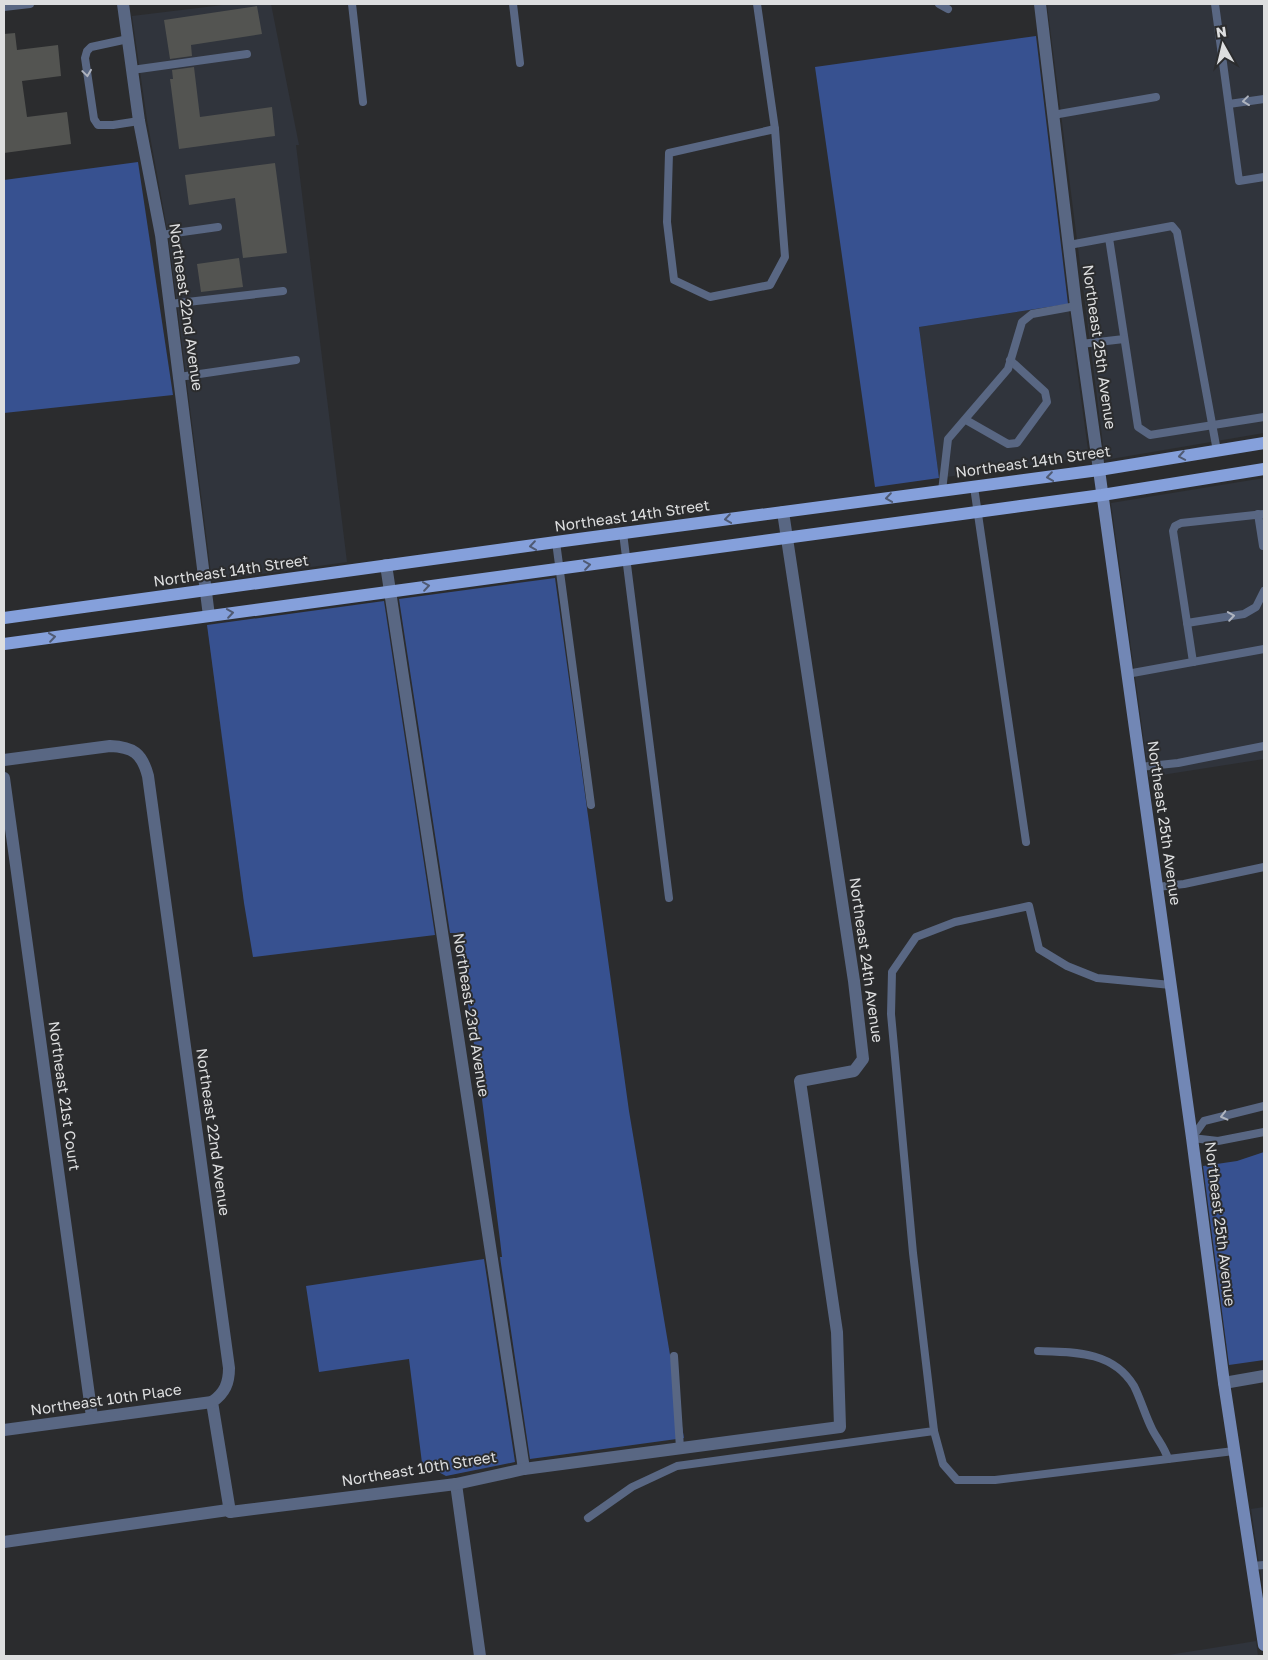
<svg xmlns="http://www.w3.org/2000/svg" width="1268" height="1660" font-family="'Golos Text',sans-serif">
<rect width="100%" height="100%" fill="#2b2c2e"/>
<g fill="#30343c">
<polygon points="231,4 271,4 299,145 296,145 347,562 212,581 168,234 147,120 132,16"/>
<polygon points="1047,4 1264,4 1264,433 1105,460"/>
<polygon points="1068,304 1089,457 939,478 919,327"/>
<polygon points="1264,478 1264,759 1149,777 1111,503"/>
<polygon points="1264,1507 1264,1596 1251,1509"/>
<polygon points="1256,1641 1258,1656 1162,1656 1244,1643"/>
</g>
<g fill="#375190">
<polygon points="1036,36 1068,304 919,327 939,478 875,487 815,67"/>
<polygon points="138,162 173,395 4,413 4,180"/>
<polygon points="555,578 629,1111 684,1438 530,1459 500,1257 502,1257 500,1240 480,1084 457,933 450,933 399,599"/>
<polygon points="384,601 435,935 253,957 244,903 207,625"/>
<polygon points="1264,1152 1264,1360 1229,1365 1203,1166 1237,1161"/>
<polygon points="484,1259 515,1462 446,1476 422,1463 409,1359 319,1372 306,1286"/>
</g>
<g fill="#535451">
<polygon points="257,6 262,34 191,45 192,56 170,59 164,20"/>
<polygon points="15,33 17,50 58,45 61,76 22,81 27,117 67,112 71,144 4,153 4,34"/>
<polygon points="194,67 200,117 272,107 275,136 179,149 170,79 173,79 172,70"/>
<polygon points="275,163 287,253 243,258 235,198 189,205 185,175"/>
<polygon points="239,258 243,287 201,292 197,264"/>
</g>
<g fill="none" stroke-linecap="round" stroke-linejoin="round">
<g stroke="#596783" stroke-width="8">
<polyline points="352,4 363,102"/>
<polyline points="513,4 520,63"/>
<polyline points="757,4 775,129"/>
<polyline points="939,4 948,9"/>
<polyline points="1215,4 1239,181 1264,177"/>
<polyline points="4,7 30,4"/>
<polyline points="128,39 91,47 87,51 85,58 94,119 98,125 113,125 139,121"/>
<polyline points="132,70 247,54"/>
<polyline points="1229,104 1264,99"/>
<polyline points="1053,115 1156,97"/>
<polygon points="775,129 785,257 770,285 710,297 674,280 667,222 669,153"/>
<polyline points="161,235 218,227"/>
<polyline points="1109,238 1138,427 1150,435 1264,417"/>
<polyline points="1069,245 1172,226 1177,232 1217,451"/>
<polyline points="170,304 283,291"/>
<polyline points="1081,344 1124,339"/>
<polyline points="179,377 296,360"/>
<polyline points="966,420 1008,444 1017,443 1047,402 1045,392 1010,360"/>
<polyline points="974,487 1026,842"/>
<polyline points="942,491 948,439 1008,369 1022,322 1032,314 1076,306"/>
<polyline points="1258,514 1263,546"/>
<polyline points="623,533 669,898"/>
<polyline points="556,542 591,805"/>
<polyline points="1187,623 1244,614 1256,607 1264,591"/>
<polyline points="1193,662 1173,531 1175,526 1181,523 1264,514"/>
<polyline points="1127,674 1264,649"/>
<polyline points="1140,767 1178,763 1264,746"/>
<polyline points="1157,887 1184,884 1264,867"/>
<polyline points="1264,1106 1204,1121 1192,1138 1218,1141 1264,1132"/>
<path d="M1038,1351C1074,1352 1113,1351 1134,1386C1141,1400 1145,1415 1152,1429C1157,1439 1165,1448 1168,1459"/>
<polyline points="674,1356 680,1448"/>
<polyline points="934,1431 943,1464 957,1480 995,1480 1234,1451"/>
<polyline points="588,1518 632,1487 677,1466 934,1431 913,1253 891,1014 892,972 916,937 955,922 1029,906 1039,949 1067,966 1097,978 1171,985"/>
<polyline points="1252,1566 1264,1565"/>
</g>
<g stroke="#596783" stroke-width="12">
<polyline points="123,4 139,121 161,235 209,616"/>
<polyline points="386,565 524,1469"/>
<path d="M4,760L110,746C133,747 142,753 148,776L229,1368C229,1383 225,1393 212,1402L230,1512"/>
<polyline points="4,778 92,1417"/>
<polyline points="1224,1383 1264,1376"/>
<polyline points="4,1430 212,1402"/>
<polyline points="456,1484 480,1656"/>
<polyline points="4,1542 228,1510 230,1512 456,1484 524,1469 840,1427 837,1332 800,1081 854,1071 863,1059 854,981 783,512"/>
</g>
<polyline stroke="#596783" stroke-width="12" points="1040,4 1076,306 1099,470"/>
<polyline stroke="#7287b5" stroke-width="12" points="1099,470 1192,1138 1224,1383 1264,1645"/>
<g stroke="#85a0db" stroke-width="12">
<polyline points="4,618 556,542 1099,470 1264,443"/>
<polyline points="4,644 1102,495 1264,469"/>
</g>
</g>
<defs><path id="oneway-chevron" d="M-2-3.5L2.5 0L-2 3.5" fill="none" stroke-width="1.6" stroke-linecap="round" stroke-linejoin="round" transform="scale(1.25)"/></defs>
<g stroke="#afb4bf">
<use href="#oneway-chevron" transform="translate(87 73) rotate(82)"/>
<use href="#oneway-chevron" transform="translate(1246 101) rotate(173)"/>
<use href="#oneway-chevron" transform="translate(1231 616) rotate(-9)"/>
<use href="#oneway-chevron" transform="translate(1224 1116) rotate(166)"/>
</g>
<g stroke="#4f5a73">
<use href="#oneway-chevron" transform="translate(1182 456) rotate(170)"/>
<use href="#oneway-chevron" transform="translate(1050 477) rotate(172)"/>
<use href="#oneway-chevron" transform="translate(889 498) rotate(172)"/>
<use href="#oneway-chevron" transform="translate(728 519) rotate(172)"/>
<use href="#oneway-chevron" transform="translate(533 546) rotate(172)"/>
<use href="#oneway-chevron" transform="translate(587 565) rotate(-8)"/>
<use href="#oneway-chevron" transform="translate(426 586) rotate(-8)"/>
<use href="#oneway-chevron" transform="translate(230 613) rotate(-8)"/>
<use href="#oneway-chevron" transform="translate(52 637) rotate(-8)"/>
</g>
<g text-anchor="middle" stroke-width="4" stroke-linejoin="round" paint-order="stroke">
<g font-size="15" fill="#dddedf" stroke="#2b2c2e">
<text transform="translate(186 307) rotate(82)" y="5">Northeast 22nd Avenue</text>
<text transform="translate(1099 347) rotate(82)" y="5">Northeast 25th Avenue</text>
<text transform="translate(1033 462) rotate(-8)" y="5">Northeast 14th Street</text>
<text transform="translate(632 516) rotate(-8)" y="5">Northeast 14th Street</text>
<text transform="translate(231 571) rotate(-8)" y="5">Northeast 14th Street</text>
<text transform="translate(1164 823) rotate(82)" y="5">Northeast 25th Avenue</text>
<text transform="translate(866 960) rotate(82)" y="5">Northeast 24th Avenue</text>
<text transform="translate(471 1015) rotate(81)" y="5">Northeast 23rd Avenue</text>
<text transform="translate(64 1096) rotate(82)" y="5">Northeast 21st Court</text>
<text transform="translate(213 1132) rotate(82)" y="5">Northeast 22nd Avenue</text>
<text transform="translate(1220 1224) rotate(83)" y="5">Northeast 25th Avenue</text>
<text transform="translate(106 1400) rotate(-8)" y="5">Northeast 10th Place</text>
<text transform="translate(419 1469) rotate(-9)" y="5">Northeast 10th Street</text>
</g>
</g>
<rect width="1268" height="1660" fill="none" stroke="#dddedf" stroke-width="10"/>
<g transform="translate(1223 45) rotate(352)" stroke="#2b2c2e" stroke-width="4" paint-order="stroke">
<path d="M0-4L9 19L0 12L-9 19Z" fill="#dddedf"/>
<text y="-8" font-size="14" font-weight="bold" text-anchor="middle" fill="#dddedf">N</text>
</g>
</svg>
